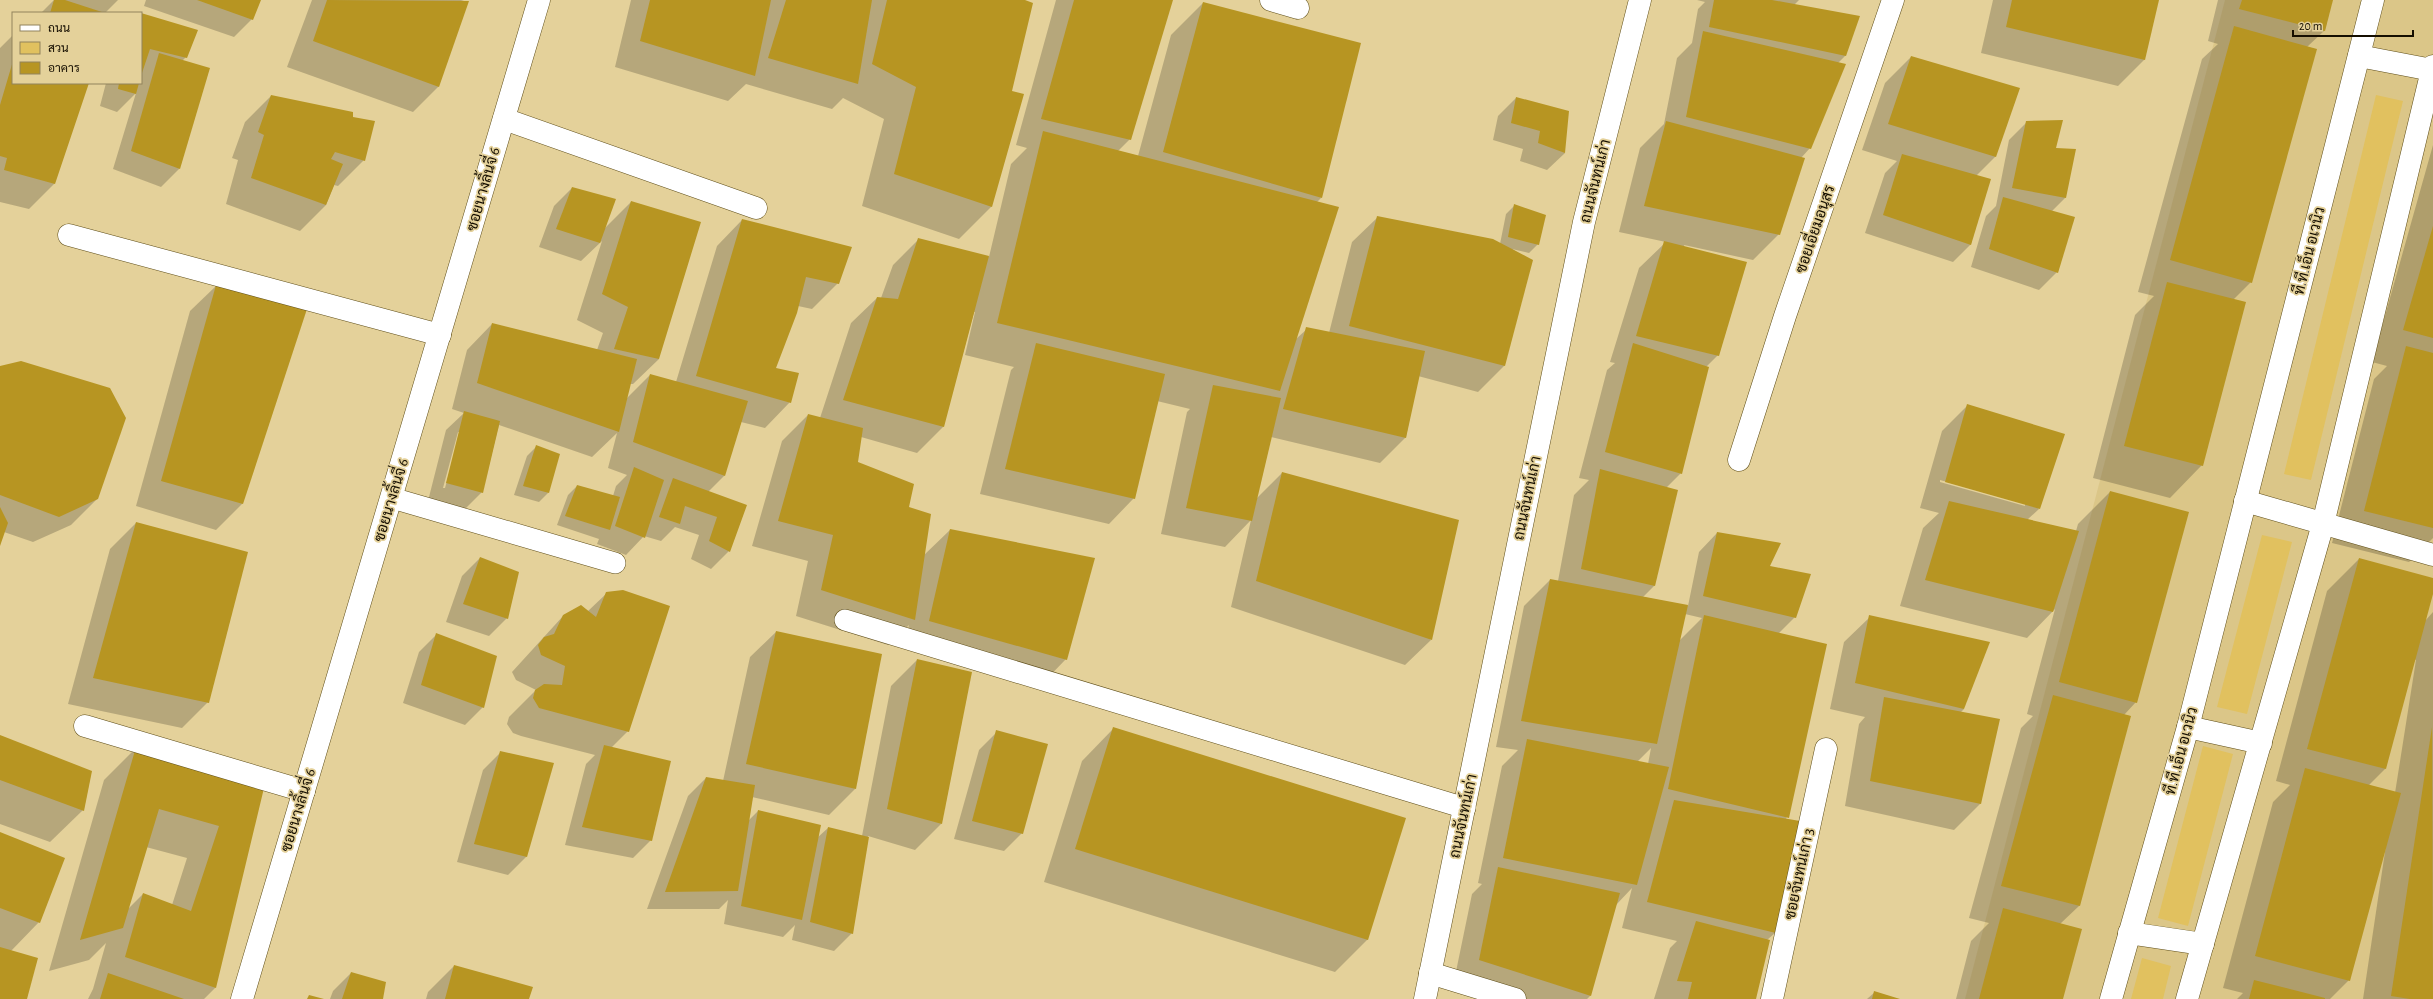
<svg xmlns="http://www.w3.org/2000/svg" width="2433" height="999" font-family="'Alegreya Sans',Sarabun,sans-serif">
<rect width="100%" height="100%" fill="#e4d19a"/>
<polygon fill="#dbc688" points="2225,0 2433,0 2433,999 1965,999"/>
<g fill="#e1c15f">
<polygon points="2376,95 2403,101 2311,480 2284,474"/>
<polygon points="2262,535 2292,542 2247,714 2217,707"/>
<polygon points="2203,746 2233,754 2188,926 2158,918"/>
<polygon points="2142,958 2171,966 2163,999 2131,999"/>
</g>
<g fill="#0003" fill-rule="evenodd">
<polygon points="54,0 118,0 105,13 41,13"/>
<polygon points="146,0 260,0 252,19 234,37 144,6"/>
<polygon points="312,0 461,0 467,2 438,87 413,112 287,67"/>
<polygon points="631,0 1022,0 1011,92 991,207 959,239 862,206 884,119 843,98 832,109 746,84 728,101 615,67"/>
<polygon points="1056,0 1172,0 1130,139 1118,151 1138,156 1171,35 1203,3 1321,198 1316,203 1296,339 1307,329 1329,333 1352,242 1378,217 1500,244 1506,214 1515,205 1538,244 1529,253 1512,249 1532,261 1504,366 1478,392 1418,376 1406,437 1380,463 1271,437 1256,499 1282,473 1431,640 1405,665 1231,607 1251,520 1225,547 1161,534 1187,412 1190,409 1157,401 1134,498 1109,524 980,494 1011,370 1014,367 965,355 975,312 974,312 943,427 917,453 861,437 857,463 908,508 923,556 950,530 1066,659 1041,685 904,647 909,625 888,645 796,616 808,561 752,546 782,441 808,415 820,418 851,323 877,298 881,298 893,265 919,239 989,257 1011,164 1027,148 1016,145"/>
<path d="M1697,0H1799L1794,5L1859,17L1845,56L1838,63L1810,148L1801,158L1779,234L1753,260L1684,245L1718,355L1706,367L1681,473L1666,488L1654,586L1643,597L1688,606L1699,552L1717,533L1769,566L1795,617L1778,634L1825,645L1786,820L1799,822L1775,933L1767,940L1755,999H1654L1670,948L1677,941L1622,928L1632,888L1616,905L1590,996L1587,999H1494L1453,986L1472,894L1482,884L1478,883L1502,766L1518,750L1496,747L1524,606L1550,580L1558,581L1574,495L1589,480L1579,478L1607,370L1615,363L1610,362L1639,268L1666,242L1619,232L1640,148L1664,124L1677,58L1692,43L1698,9L1705,2ZM1685,614L1702,618L1679,641ZM1651,748L1648,764L1637,762Z"/>
<polygon points="1993,0 2158,0 2144,60 2118,86 1981,53"/>
<polygon points="2218,0 2332,0 2325,30 2307,47 2251,282 2233,300 2202,465 2170,498 2093,478 2135,315 2154,296 2138,292 2202,59 2218,44 2208,41"/>
<polygon points="141,14 186,57 182,61 209,69 179,169 161,187 113,169 136,93 117,112 100,106 106,83 141,83"/>
<polygon points="13,35 13,83 88,83 54,184 29,209 0,202 0,48"/>
<polygon points="1911,57 2019,89 1995,157 1976,176 1971,244 1953,262 1865,233 1885,173 1897,161 1862,150 1885,83"/>
<polygon points="271,96 353,118 364,160 338,186 334,185 326,205 300,231 226,204 238,160 232,158 245,122"/>
<polygon points="1516,98 1565,153 1547,170 1520,161 1523,149 1493,140 1498,116"/>
<polygon points="2027,122 2055,149 2065,198 2051,212 2057,272 2039,290 1971,267 1986,216 1996,206 2009,140"/>
<polygon points="2433,145 2433,538 2409,562 2332,543 2374,379 2387,366 2372,362"/>
<path d="M572,188L604,229L631,202L659,359L633,384H630L626,399L650,375L676,382L717,246L742,220L838,283L812,309L798,306L775,368L790,402L765,428L741,422L724,476L708,492L729,551L711,569L691,559L699,535L675,527L661,541L644,536L626,555L597,544L599,539L557,525L568,495L577,486L613,496L616,486L627,475L608,468L617,433L592,457L499,425L482,492L464,510L428,501L446,430L464,413L452,409L467,350L492,324L597,350L603,333L577,320L602,241L581,261L539,247L554,206ZM458,432H460L445,488H443Z"/>
<polygon points="216,286 305,310 242,504 216,530 136,506 190,311"/>
<polygon points="0,367 97,499 71,525 33,542 4,532 0,544"/>
<path d="M1968,405L2039,509L2027,520L2076,531L2078,524L2110,492L2136,702L2124,715L2130,716L2079,906L2060,924L2062,999H1956L1971,941L1989,923L1969,918L2021,728L2033,716L2027,714L2055,609L2027,638L1900,606L1923,528L1939,513L1920,508L1942,431ZM1940,480L2025,504V506L1940,482Z"/>
<polygon points="536,447 548,493 539,502 514,495 527,456"/>
<polygon points="136,523 208,702 182,728 68,704 110,549"/>
<polygon points="480,558 507,618 489,636 446,622 462,576"/>
<path d="M2359,559L2433,579V590L2425,621L2433,612V999H2363L2386,845L2349,980L2330,999H2237L2243,993L2223,988L2273,802L2290,785L2276,781L2327,591ZM2414,659L2416,660L2395,793L2368,786L2385,769Z"/>
<polygon points="607,593 628,731 611,748 651,840 633,858 565,845 586,764 595,755 521,736 513,733 507,724 509,717 536,690 516,680 512,672 564,615 587,612"/>
<polygon points="1870,617 1964,709 1960,713 1999,720 1980,804 1954,830 1845,806 1859,724 1865,717 1830,709 1844,642"/>
<polygon points="776,632 855,789 829,815 752,797 748,821 758,811 817,838 828,828 862,836 891,686 917,660 941,824 915,850 868,836 852,933 834,951 792,940 795,925 783,937 724,924 728,900 719,909 647,909 688,796 706,778 723,781 750,657"/>
<polygon points="437,634 483,707 465,725 403,703 419,652"/>
<polygon points="1114,728 1368,939 1335,972 1044,882 1082,761"/>
<polygon points="997,732 1022,833 1004,851 954,839 979,750"/>
<polygon points="0,736 83,810 50,842 0,824"/>
<path d="M136,748L262,789L215,988L204,999H88L93,989L106,943L89,960L49,971L104,780ZM146,847L187,858L172,905L143,894L127,910Z"/>
<polygon points="501,752 552,764 526,857 508,875 457,862 483,770"/>
<polygon points="0,833 39,922 11,951 26,999 0,999"/>
<polygon points="454,966 528,999 426,999 428,992"/>
<polygon points="351,973 382,999 330,999 333,991"/>
<polygon points="1875,992 1898,999 1867,999"/>
</g>
<g fill="#b79522">
<polygon points="54,0 65,0 105,13 50,13"/>
<polygon points="197,0 261,0 253,20"/>
<polygon points="327,0 469,1 439,87 313,41"/>
<polygon points="650,0 771,0 755,76 640,41"/>
<polygon points="786,0 872,0 858,84 768,58"/>
<polygon points="887,0 1025,0 1033,3 1012,91 1024,94 992,207 894,174 916,87 872,64"/>
<polygon points="1074,0 1173,0 1131,140 1041,119"/>
<polygon points="1714,0 1772,0 1860,16 1846,56 1709,27"/>
<polygon points="2012,0 2159,0 2145,60 2006,27"/>
<polygon points="2242,0 2333,0 2325,31 2239,9"/>
<polygon points="1203,2 1361,43 1322,198 1163,152"/>
<polygon points="141,13 198,30 187,58 150,49 141,76"/>
<polygon points="2234,26 2317,49 2252,283 2170,260"/>
<polygon points="1703,31 1846,64 1811,149 1686,117"/>
<polygon points="159,53 210,68 180,169 131,151"/>
<polygon points="1911,56 2020,88 1996,157 1888,124"/>
<polygon points="13,61 13,83 89,83 55,184 4,170 7,158 0,156 0,105"/>
<polygon points="119,83 139,83 136,94 118,89"/>
<polygon points="271,95 353,112 353,117 375,121 365,161 335,152 331,159 343,164 326,205 251,178 264,135 258,132"/>
<polygon points="1516,97 1569,111 1565,153 1538,143 1540,131 1511,123"/>
<polygon points="2063,120 2056,148 2076,149 2066,198 2012,188 2026,121"/>
<polygon points="1666,121 1805,158 1780,235 1644,206"/>
<polygon points="1043,131 1339,207 1280,391 997,323"/>
<polygon points="1902,154 1991,179 1971,245 1883,215"/>
<polygon points="572,187 616,199 600,243 556,229"/>
<polygon points="2003,197 2075,217 2058,273 1989,249"/>
<polygon points="631,201 701,222 659,359 614,349 628,307 602,294"/>
<polygon points="1514,204 1546,215 1539,245 1508,237"/>
<polygon points="1377,216 1493,239 1533,260 1505,366 1349,326"/>
<polygon points="742,219 852,247 839,284 806,277 797,313 776,368 799,373 791,403 696,376"/>
<polygon points="2433,226 2433,338 2403,330"/>
<polygon points="918,238 989,256 944,427 843,400 877,297 898,299"/>
<polygon points="1664,241 1747,262 1719,356 1636,336"/>
<polygon points="2167,282 2246,302 2203,466 2124,446"/>
<polygon points="216,285 307,309 243,504 161,481"/>
<polygon points="492,323 637,359 619,432 477,383"/>
<polygon points="1306,327 1425,351 1406,438 1283,409"/>
<polygon points="1036,343 1165,374 1135,499 1005,469"/>
<polygon points="1633,343 1709,367 1682,474 1605,452"/>
<polygon points="2406,346 2433,353 2433,528 2364,511"/>
<polygon points="21,361 110,388 126,418 98,499 59,517 0,495 0,366"/>
<polygon points="650,374 748,401 725,476 633,442"/>
<polygon points="1213,385 1281,398 1252,521 1186,508"/>
<polygon points="1967,404 2065,434 2040,509 1945,482"/>
<polygon points="464,411 500,421 483,493 446,483"/>
<polygon points="808,414 863,428 858,462 914,484 909,507 931,514 915,620 821,590 833,535 778,521"/>
<polygon points="536,445 560,454 549,493 523,486"/>
<polygon points="634,467 664,480 645,538 615,526"/>
<polygon points="1600,469 1678,490 1655,586 1581,569"/>
<polygon points="1282,472 1459,520 1432,640 1256,581"/>
<polygon points="673,478 747,505 730,552 709,541 717,517 685,506 680,524 659,517"/>
<polygon points="577,485 620,497 610,530 565,516"/>
<polygon points="2110,491 2189,512 2137,703 2059,682"/>
<polygon points="1949,501 2079,531 2053,612 1925,580"/>
<polygon points="0,507 8,523 0,546"/>
<polygon points="136,522 248,552 209,703 93,678"/>
<polygon points="950,529 1095,558 1067,660 929,621"/>
<polygon points="1717,532 1781,543 1770,566 1811,574 1796,618 1703,596"/>
<polygon points="480,557 519,572 508,619 463,604"/>
<polygon points="2359,558 2433,578 2433,594 2386,769 2307,749"/>
<polygon points="1550,579 1688,605 1657,744 1521,721"/>
<polygon points="623,590 670,606 629,732 539,708 533,698 535,690 544,684 562,685 565,666 541,655 538,645 544,637 554,634 563,615 581,605 596,617 606,592"/>
<polygon points="1704,615 1827,644 1789,818 1668,789"/>
<polygon points="1869,615 1990,642 1964,709 1855,683"/>
<polygon points="776,631 882,654 856,789 746,764"/>
<polygon points="436,633 497,656 484,708 421,685"/>
<polygon points="917,659 972,672 942,824 887,809"/>
<polygon points="2053,695 2131,716 2080,906 2001,886"/>
<polygon points="1884,697 2000,719 1981,804 1870,781"/>
<polygon points="1113,727 1406,818 1368,940 1075,849"/>
<polygon points="2432,727 2433,999 2410,999 2391,996"/>
<polygon points="996,730 1048,744 1023,834 972,821"/>
<polygon points="0,735 92,771 84,811 0,780"/>
<polygon points="1527,739 1669,767 1637,885 1503,858"/>
<polygon points="604,745 671,761 652,841 582,827"/>
<polygon points="136,747 264,788 216,988 125,957 143,893 191,911 219,826 159,809 123,928 80,940"/>
<polygon points="500,751 554,763 527,857 474,844"/>
<polygon points="2305,768 2401,793 2350,981 2255,956"/>
<polygon points="706,777 755,785 738,891 665,892"/>
<polygon points="1674,800 1800,821 1776,933 1647,902"/>
<polygon points="758,810 821,825 802,920 741,906"/>
<polygon points="828,827 869,837 853,934 810,922"/>
<polygon points="0,832 65,858 40,923 0,908"/>
<polygon points="1498,867 1620,893 1591,996 1479,960"/>
<polygon points="2003,908 2082,929 2063,999 1979,999"/>
<polygon points="1696,921 1770,940 1756,999 1688,999 1692,982 1677,981"/>
<polygon points="0,947 38,958 27,999 0,999"/>
<polygon points="454,965 533,987 529,999 445,999"/>
<polygon points="351,972 386,982 383,999 342,999"/>
<polygon points="108,973 184,999 100,999"/>
<polygon points="2254,980 2325,998 2325,999 2249,999"/>
<polygon points="1874,991 1900,999 1872,999"/>
<polygon points="309,995 324,999 307,999"/>
</g>
<g fill="none" stroke-linecap="round" stroke-linejoin="round">
<defs>
<g id="service">
<polyline points="392,498 615,563"/>
<polyline points="845,620 1465,808"/>
</g>
<g id="minor">
<polyline points="1271,0 1298,8"/>
<polyline points="2359,56 2432,70"/>
<polyline points="504,119 756,208"/>
<polyline points="69,235 440,335"/>
<polyline points="1739,460 1785,316 1893,0"/>
<polyline points="2245,501 2433,555"/>
<polyline points="85,726 304,791"/>
<polyline points="2188,727 2261,743"/>
<polyline points="2129,933 2203,944"/>
<polyline points="1430,973 1515,999"/>
<polyline points="242,999 539,0"/>
<polyline points="1772,999 1826,749"/>
<polyline points="2111,999 2188,727 2373,0"/>
<polyline points="2187,999 2323,524 2433,66"/>
</g>
<polyline id="tertiary" points="1425,999 1584,222 1640,0"/>
</defs>
<use href="#service" stroke="#5f4e19" stroke-width="22"/>
<use href="#minor" stroke="#5f4e19" stroke-width="23"/>
<use href="#tertiary" stroke="#5f4e19" stroke-width="23"/>
<use href="#service" stroke="#fff" stroke-width="21"/>
<use href="#minor" stroke="#fff" stroke-width="22"/>
<use href="#tertiary" stroke="#fff" stroke-width="22"/>
</g>
<g text-anchor="middle" stroke-width="3.5" stroke-linejoin="round" paint-order="stroke">
<g font-size="15" fill="#150e00" stroke="#e4d19a">
<text transform="translate(1595 181) rotate(-76)" y="5">ถนนจันทน์เก่า</text>
<text transform="translate(483 189) rotate(-74)" y="5">ซอยนางลิ้นจี่ 6</text>
<text transform="translate(1815 229) rotate(-71)" y="5">ซอยเอี่ยมอนุสร</text>
<text transform="translate(2309 251) rotate(-76)" y="5">ที.ที.เอ็น อเวนิว</text>
<text transform="translate(1527 498) rotate(-78)" y="5">ถนนจันทน์เก่า</text>
<text transform="translate(391 500) rotate(-73)" y="5">ซอยนางลิ้นจี่ 6</text>
<text transform="translate(2181 751) rotate(-75)" y="5">ที.ที.เอ็น อเวนิว</text>
<text transform="translate(298 810) rotate(-73)" y="5">ซอยนางลิ้นจี่ 6</text>
<text transform="translate(1463 816) rotate(-78)" y="5">ถนนจันทน์เก่า</text>
<text transform="translate(1799 874) rotate(-78)" y="5">ซอยจันทน์เก่า 3</text>
</g>
</g>
<rect x="12" y="12" width="130" height="72" fill="#e4d19a" stroke="#91835c"/>
<rect x="20" y="25" width="20" height="6" fill="#ffffff" stroke="#91835c"/>
<text x="48" y="32" font-size="12" fill="#150e00">ถนน</text>
<rect x="20" y="42" width="20" height="12" fill="#e1c15f" stroke="#91835c"/>
<text x="48" y="52" font-size="12" fill="#150e00">สวน</text>
<rect x="20" y="62" width="20" height="12" fill="#b79522" stroke="#91835c"/>
<text x="48" y="72" font-size="12" fill="#150e00">อาคาร</text>
<path d="M2293 30v6h120v-6" fill="none" stroke="#150e00" stroke-width="2"/>
<text x="2299" y="30" font-size="12" fill="#150e00" stroke="#e4d19a" stroke-width="3" paint-order="stroke">20 m</text>
</svg>
